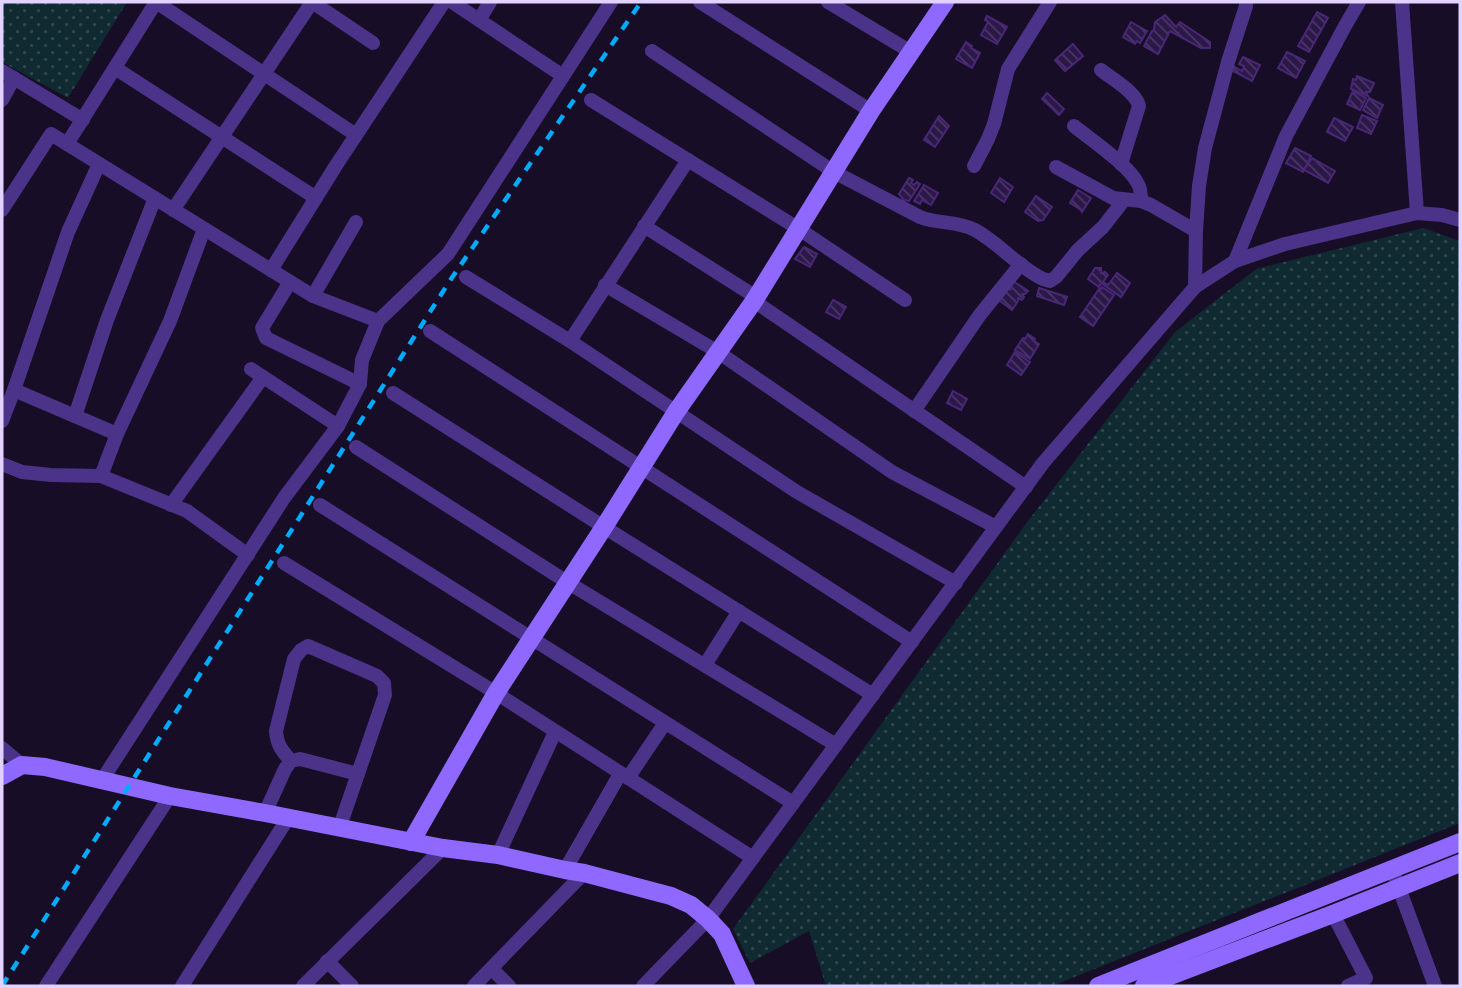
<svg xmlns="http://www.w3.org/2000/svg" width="1462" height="988" font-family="Signika,sans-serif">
<defs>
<pattern id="grass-dots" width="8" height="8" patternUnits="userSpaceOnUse" patternTransform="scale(1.75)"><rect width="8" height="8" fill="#0f2a31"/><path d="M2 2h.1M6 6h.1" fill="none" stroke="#324850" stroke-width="1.8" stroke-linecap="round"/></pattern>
<pattern id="building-back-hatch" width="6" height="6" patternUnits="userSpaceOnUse" patternTransform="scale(1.75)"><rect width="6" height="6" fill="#2c1749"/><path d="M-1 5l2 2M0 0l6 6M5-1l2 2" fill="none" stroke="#4a3864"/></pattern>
</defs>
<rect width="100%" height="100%" fill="#170d26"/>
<g fill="url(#grass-dots)">
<polygon points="2,2 127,2 68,98 2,62"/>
<polygon points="1423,228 1460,241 1460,823 1052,986 826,986 809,931 750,963 733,929 1028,521 1175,332 1256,269"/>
</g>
<g fill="url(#building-back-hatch)" stroke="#492777" stroke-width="2">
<polygon points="1317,12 1328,18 1309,52 1298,46"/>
<polygon points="1165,15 1176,27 1180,22 1210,42 1210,48 1201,48 1170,31 1158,54 1144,46 1152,31 1154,30 1155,22"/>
<polygon points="987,16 1007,27 997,44 981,35 988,22 985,20"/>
<polygon points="1131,22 1147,31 1140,43 1137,41 1135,44 1123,37"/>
<polygon points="966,42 972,46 971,48 980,53 972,68 956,59"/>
<polygon points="1073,44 1083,56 1065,71 1055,60"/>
<polygon points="1287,52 1305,61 1296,78 1278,68"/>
<polygon points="1243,57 1260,65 1252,81 1231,70 1233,66 1242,71 1244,66 1239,64"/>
<polygon points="1357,76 1374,83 1370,92 1366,92 1368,96 1351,89 1353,79 1356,80"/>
<polygon points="1353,91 1366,98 1360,110 1347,104"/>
<polygon points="1047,93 1064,109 1059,115 1042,99"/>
<polygon points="1369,98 1383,105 1377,118 1363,110"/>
<polygon points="1362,115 1377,121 1371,134 1357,128"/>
<polygon points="939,116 949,126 935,147 924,140"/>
<polygon points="1334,118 1353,127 1345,141 1327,132"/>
<polygon points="1295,148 1311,156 1303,172 1286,163"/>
<polygon points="1312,158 1335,171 1328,183 1304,170"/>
<polygon points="909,178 913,180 911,183 914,185 917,182 920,184 909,201 904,200 899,194"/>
<polygon points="1000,178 1013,187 1004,202 991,193"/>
<polygon points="924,185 938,193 931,205 922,200 920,204 914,201"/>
<polygon points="1078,190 1091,198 1082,212 1081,210 1070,203"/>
<polygon points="1036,196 1052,207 1043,220 1038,221 1025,212"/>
<polygon points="804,247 817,254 810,267 795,259"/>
<polygon points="1095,268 1101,268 1101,273 1105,272 1108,275 1103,282 1108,285 1117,273 1130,283 1121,297 1101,283 1099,287 1088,279"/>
<polygon points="1013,281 1028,291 1025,294 1022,294 1024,297 1022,300 1018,298 1018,301 1012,310 996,298 1007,287 1011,290 1010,288"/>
<polygon points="1102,287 1114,295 1093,326 1080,317 1099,289 1100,290"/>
<polygon points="1039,288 1067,297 1064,305 1037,296"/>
<polygon points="833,300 846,307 839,319 826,312"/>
<polygon points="1028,334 1035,339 1034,341 1039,344 1030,359 1015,350 1023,338 1025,339"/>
<polygon points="1015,352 1030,362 1021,375 1007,365"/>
<polygon points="953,391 967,399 961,410 947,403"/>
</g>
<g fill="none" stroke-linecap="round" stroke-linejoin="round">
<g stroke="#4a3389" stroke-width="14">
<polyline points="156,2 356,135"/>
<polyline points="312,2 373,43"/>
<polyline points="452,2 563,76"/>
<polyline points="700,2 871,111"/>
<polyline points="828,2 911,52"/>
<polyline points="1402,2 1417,213"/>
<polyline points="479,20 490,2"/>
<path d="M652,51L834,172L920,217C938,224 958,221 975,230C999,243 1018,267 1043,279L1050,281L1056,277L1078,250L1103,227L1124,200"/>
<polyline points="115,68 316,198"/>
<path d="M1101,70C1112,79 1136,92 1139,106L1121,164"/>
<polyline points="2,71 83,120"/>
<polyline points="2,100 14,78"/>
<polyline points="591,100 799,229 905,300"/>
<path d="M1074,126C1090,139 1130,166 1138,184C1141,189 1141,195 1141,201"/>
<polyline points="67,144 156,2"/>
<polyline points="974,166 988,139 994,124 1008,69 1050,2"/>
<polyline points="1056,167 1113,198 1141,201 1151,205 1196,231"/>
<polyline points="2,210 51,134 313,296 378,321"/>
<polyline points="173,210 312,2"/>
<polyline points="644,226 756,297"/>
<polyline points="1235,261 1286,136 1345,26 1359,2"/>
<polyline points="271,270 335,167 444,2"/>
<polyline points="466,277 570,341 797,492 956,583"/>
<polyline points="290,282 262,328 266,338 360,384"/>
<polyline points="605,285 718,352 892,472 996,527"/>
<polyline points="1195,287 1196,231 1199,186 1205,148 1228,62 1246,6 1246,2"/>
<polyline points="313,296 356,222"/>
<polyline points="754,301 1026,487"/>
<polyline points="430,331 912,642"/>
<polyline points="570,341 688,160"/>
<polyline points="251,369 338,426"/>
<polyline points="14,390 117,434"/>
<polyline points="393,393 604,527 873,695"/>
<polyline points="914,411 979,316 1021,264"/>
<polyline points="75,416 107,320 155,198"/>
<polyline points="2,421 14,390 68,232 99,164"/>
<polyline points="356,447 567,582 836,745"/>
<polyline points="2,464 22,472 51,475 101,476 187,511 248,555"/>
<polyline points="101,476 117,434 170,321 204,229"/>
<polyline points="171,505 263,377"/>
<polyline points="320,505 793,803"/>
<polyline points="284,563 496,693 753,858"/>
<polyline points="705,665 739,611"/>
<polyline points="2,748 22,765"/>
<path d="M291,761C282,751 277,745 276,731L294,659L301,650L308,646L377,676L384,683L385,695L339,829"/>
<polyline points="628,778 665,723"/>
<polyline points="102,780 284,498 338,426 360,384 362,360 378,321 448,254 611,2"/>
<polyline points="265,813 285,769 291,761 300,759 358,774"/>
<polyline points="498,855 555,732"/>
<polyline points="1392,869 1435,986"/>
<polyline points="565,870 620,774"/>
<polyline points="1333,914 1366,978 1348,986"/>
<polyline points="327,961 352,986"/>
<polyline points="492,969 509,986"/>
<polyline points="46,986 170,796"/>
<polyline points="182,986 288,818"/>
<polyline points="303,986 443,848"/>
<polyline points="474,986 584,873"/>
<polyline points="643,986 708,919 1043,463 1195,287 1235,261 1285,244 1417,213 1442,215 1460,220"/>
</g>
<g stroke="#8f69ff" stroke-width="18">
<polyline points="2,776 22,765 45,767 170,796 265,813 443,848 498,855 565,870 584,873 671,896 691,905 708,919 722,934 746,986"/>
<polyline points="411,842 496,693 604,527 676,412 754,301 871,111 945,2"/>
<polyline points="1098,986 1460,842"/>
<polyline points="1144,986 1333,914 1460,863"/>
</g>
<polyline stroke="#00aafd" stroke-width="4.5" stroke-dasharray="10 9" stroke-linecap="butt" points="2,986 449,282 641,2"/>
</g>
<rect width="1462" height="988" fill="none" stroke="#e1d2ff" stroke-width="7"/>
</svg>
